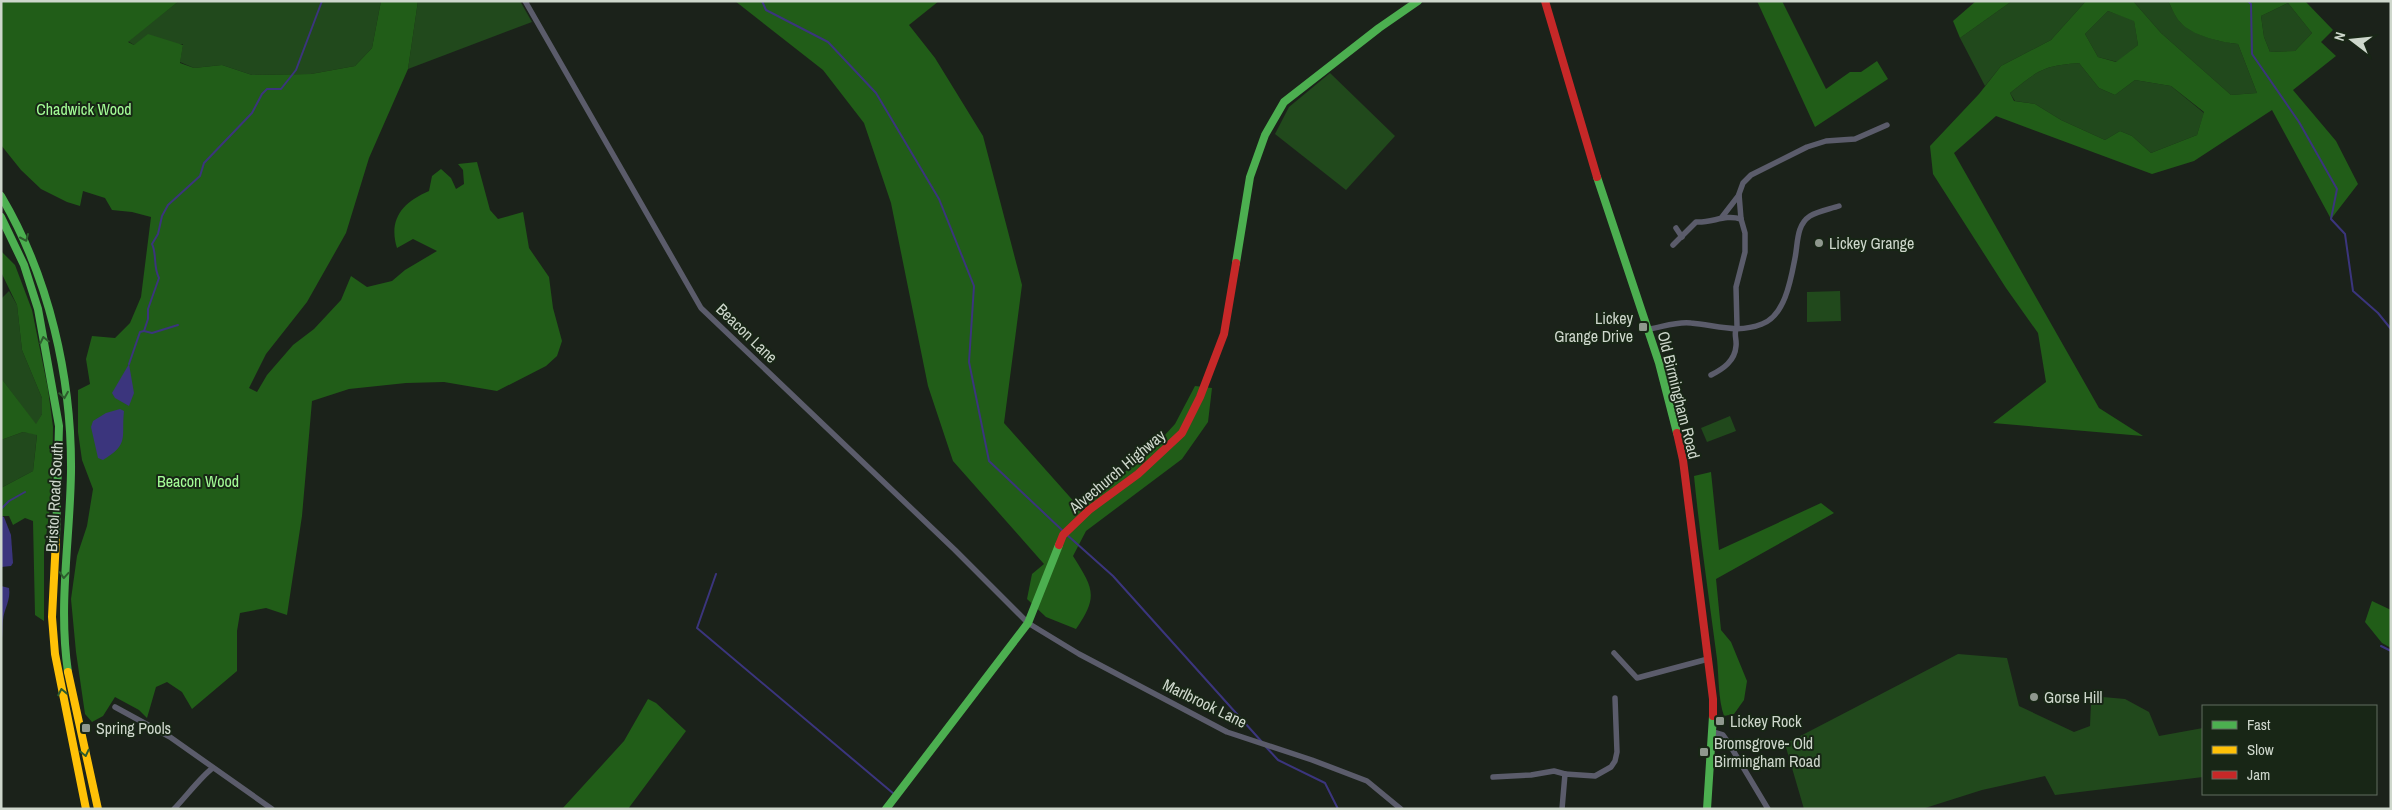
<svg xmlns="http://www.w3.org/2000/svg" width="2392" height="810" font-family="'Archivo Narrow',sans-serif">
<rect width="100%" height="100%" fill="#1b221a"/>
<g fill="#21491c">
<polygon points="179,1 381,1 372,48 355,66 311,74 252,75 222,65 194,68 180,62 183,44 134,45 128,41"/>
<polygon points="418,1 520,1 532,22 408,69"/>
<polygon points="2012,1 2086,1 2051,40 2001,66 1985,86 1960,38"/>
<path d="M2133,1H2168C2172,8 2175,16 2180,22C2192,35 2220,42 2238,44L2257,93L2231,95L2161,33Z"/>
<polygon points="2288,3 2312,33 2295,51 2270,52 2264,37 2261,16"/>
<polygon points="2108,11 2134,20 2138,45 2117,62 2098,57 2085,34"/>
<path d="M2079,63L2099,88L2115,95L2135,80L2171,86L2204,113L2197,135L2151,153L2132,136L2120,131L2105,140L2061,120L2035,104L2015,101L2010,93C2039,70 2042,66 2079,63Z"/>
<polygon points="1330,73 1395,136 1346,190 1275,134 1289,107"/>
<polygon points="9,291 17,305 22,350 42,398 42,414 36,425 1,378 1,299"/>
<polygon points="1840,291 1841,321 1807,322 1807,292"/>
<polygon points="1730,416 1736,431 1707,442 1701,428"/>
<polygon points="23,432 37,434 33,471 1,488 1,440"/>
<polygon points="1958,654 2007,658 2019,706 2074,732 2090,726 2091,703 2103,697 2125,699 2149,712 2159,736 2203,728 2203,777 2055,795 2045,776 1982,790 1922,809 1804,809 1785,744"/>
</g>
<g fill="#215d18" fill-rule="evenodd">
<path d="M1,1H179L128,42L134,45L148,34L183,45L180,63L194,68L222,65L252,75L311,74L355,66L372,48L381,1H418L408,69L369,158L346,233L307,302L266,354L249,388L257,392L267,375L293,345L314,329L341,300L351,276L367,287L392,281L405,270L437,251L413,239L397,248C388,219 403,202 429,191L432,176L441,169L451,178L456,189L464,184L463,170L458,164L477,162L490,210L498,219L523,212L529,248L549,277L553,308L562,341L557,356L546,366L497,391L444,382L406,383L349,389L312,401L302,516L287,615L266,608L240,613L237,631V671L192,709L182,692L167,682L156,687L147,718L139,710L115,697L103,716L92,722L85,714L76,652L71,599L77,556L87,526L93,489L82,460L78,432V390L90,384L86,359L92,336L115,338L130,323L141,297L151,217L132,212L112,210L105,198L83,191L80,206L67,202L41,189L21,170L1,145Z"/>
<path d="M735,1H939L909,25L935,58L983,136L1022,285L1004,423L1077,505L1143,459L1175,424L1195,386L1212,388L1208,422L1182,459L1086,531L1073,556C1093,588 1099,596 1076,629L1046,617L1027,599L1032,574L1044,564L953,461L928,386L891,203L864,123L823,70Z"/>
<polygon points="1757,1 1782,1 1826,89 1850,72 1861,72 1877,61 1888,79 1815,127"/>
<polygon points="1976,1 2012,1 1960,38 1953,21"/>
<path d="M2086,1H2133L2161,33L2231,95L2257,93L2238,44C2220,42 2192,36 2180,22C2175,17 2172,8 2168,1H2305L2333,30L2321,42L2336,56L2293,90L2336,141L2358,184L2331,219L2272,110L2194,161L2152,174L1996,116L1954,153L2099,408L2143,436L1993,423L2046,382L2038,333L2006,288L1933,174L1930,146L1979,94L2001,66L2051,40ZM2288,3L2312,33L2295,51L2270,52L2264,37L2261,16ZM2108,11L2134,21L2138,45L2116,62L2098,57L2085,34ZM2079,63L2099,88L2115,95L2135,80L2171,86L2204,112L2197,135L2151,153L2132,136L2120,131L2105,140L2061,120L2035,104L2014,101L2010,93C2039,70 2042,66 2079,63Z"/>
<polygon points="1,251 15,265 32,310 48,389 53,427 52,491 44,552 44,621 35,615 33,521 25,518 13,525 9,516 1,516 1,488 33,471 37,435 23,432 1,440 1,378 36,424 42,414 42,398 22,350 17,305 1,272"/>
<path d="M1711,472L1719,550L1821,503L1834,513L1716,579L1721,630L1731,642L1747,681L1744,700L1734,714L1724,716C1718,698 1719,678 1717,659C1709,598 1700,537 1694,476Z"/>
<polygon points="2372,601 2391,610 2391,648 2382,643 2365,622"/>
<polygon points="648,699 656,703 686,731 628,809 562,809 624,741"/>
</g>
<g fill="#3b357d">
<polygon points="129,364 134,393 129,406 115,398 112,393"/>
<path d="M120,409L124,411C121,437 130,444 103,460L98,458L91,427L93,421L106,413Z"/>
<polygon points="1,516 4,517 11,535 13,563 11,566 1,567"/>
<path d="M1,586L9,588C11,600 4,609 3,620C2,629 3,636 1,645Z"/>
</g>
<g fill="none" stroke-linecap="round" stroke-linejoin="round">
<g stroke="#3b357d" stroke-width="2">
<polyline points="762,1 766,10 828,42 876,93 939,199 974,286 969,362 989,461 1063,531"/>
<polyline points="2248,1 2251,4 2252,54 2299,122 2337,189 2331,219 2345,234 2353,291 2378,313 2391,329"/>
<polyline points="144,331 152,333 178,325"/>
<path d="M129,364L140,332L144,331L148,319V309L159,278C153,267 157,254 152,244L158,234L162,216L168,205L200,176L204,163L252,113L262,94L267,89H281L296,70L322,1"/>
<polyline points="1,509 9,501 25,492"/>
<polyline points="1066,534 1113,576 1262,742"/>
<polyline points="716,574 697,628 894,794"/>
<polyline points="2381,646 2391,651"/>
<polyline points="1266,747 1278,760 1325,783 1338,809"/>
</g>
<g stroke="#5b5c6b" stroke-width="5.5">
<polyline points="525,1 701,308 955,550 1028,623 1079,654 1227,732 1312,760 1367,781 1401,809"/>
<polyline points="1722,217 1739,195"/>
<polyline points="1676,228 1682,237"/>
<path d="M1673,245L1696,222C1713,223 1724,214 1741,219"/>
<path d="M1649,329C1662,327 1678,321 1691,323C1716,325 1737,334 1762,324C1785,316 1791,279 1795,258C1798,244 1796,225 1810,216C1818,211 1830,209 1839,206"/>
<path d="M1711,375C1723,369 1735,361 1736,346C1737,339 1733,333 1737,326L1736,287L1745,252V233L1741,219L1739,194L1743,183L1751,175L1807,147L1826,141L1855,139L1887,125"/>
<polyline points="1614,653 1637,678 1708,659"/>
<polyline points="115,707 170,737 272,809"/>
<polyline points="1713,732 1723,735 1728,742 1768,809"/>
<polyline points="1493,777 1531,775 1554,771 1565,774"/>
<path d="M174,809C184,799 204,773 213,768"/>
<polyline points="1562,809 1565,774 1595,776 1611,767 1615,761 1617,752 1615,698"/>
</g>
<g stroke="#4caf50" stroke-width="8">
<polyline points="1597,177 1659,363 1677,433"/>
<path d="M1,196C49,277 72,378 71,472C70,540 58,605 68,672"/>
<polyline points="1,217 24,265 38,309 59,426 56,539"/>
<polyline points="1236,263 1250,177 1265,135 1284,102 1379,28 1418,1"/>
<polyline points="886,809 1028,623 1059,545"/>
<polyline points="1707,809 1713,716"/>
</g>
<g stroke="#ffc107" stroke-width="8">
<polyline points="56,539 52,617 55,654 86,809"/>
<polyline points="68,672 98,809"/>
</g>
<g stroke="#c62828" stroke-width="8">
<polyline points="1545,1 1597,177"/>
<polyline points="1677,433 1683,460 1713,699 1713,716"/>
<polyline points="1059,545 1063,535 1089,510 1138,474 1182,433 1200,397 1224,334 1236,263"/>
</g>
</g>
<defs><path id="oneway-chevron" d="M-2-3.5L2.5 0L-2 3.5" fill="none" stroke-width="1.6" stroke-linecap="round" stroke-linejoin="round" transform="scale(1.25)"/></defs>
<g stroke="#2d5d2d">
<use href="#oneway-chevron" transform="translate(25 238) rotate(66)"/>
<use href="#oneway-chevron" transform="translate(44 340) rotate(-103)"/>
<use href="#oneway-chevron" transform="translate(64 395) rotate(81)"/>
<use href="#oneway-chevron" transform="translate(64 575) rotate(94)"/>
<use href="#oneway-chevron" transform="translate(62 692) rotate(-101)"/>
<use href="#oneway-chevron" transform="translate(85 753) rotate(77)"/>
</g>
<g fill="#8f988e" stroke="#182616" stroke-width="2">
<circle cx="1819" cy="243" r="5"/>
<rect x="1638" y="322" width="10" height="10" rx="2.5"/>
<circle cx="2034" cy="697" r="5"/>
<rect x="1715" y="716" width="10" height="10" rx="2.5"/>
<rect x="81" y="723" width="10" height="10" rx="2.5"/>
<rect x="1699" y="747" width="10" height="10" rx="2.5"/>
</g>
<g text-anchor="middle" stroke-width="4" stroke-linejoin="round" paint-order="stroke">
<g font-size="16" fill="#a3fc96" stroke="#182616">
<text x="84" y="115">Chadwick Wood</text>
<text x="198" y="487">Beacon Wood</text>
</g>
<g font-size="16" fill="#ced7cc" stroke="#182616" text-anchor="start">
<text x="1829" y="249">Lickey Grange</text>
<text x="1633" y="324" text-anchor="end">Lickey<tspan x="1633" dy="18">Grange Drive</tspan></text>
<text x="2044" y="703">Gorse Hill</text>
<text x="1730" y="727">Lickey Rock</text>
<text x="96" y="734">Spring Pools</text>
<text x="1714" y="749">Bromsgrove- Old<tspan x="1714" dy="18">Birmingham Road</tspan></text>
</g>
<g font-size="16" fill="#ced7cc" stroke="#182616">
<text transform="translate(747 333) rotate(44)" y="6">Beacon Lane</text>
<text transform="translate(1679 395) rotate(76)" y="6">Old Birmingham Road</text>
<text transform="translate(1117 471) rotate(-40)" y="6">Alvechurch Highway</text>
<text transform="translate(54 497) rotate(-87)" y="6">Bristol Road South</text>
<text transform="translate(1205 703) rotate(26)" y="6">Marlbrook Lane</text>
</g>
</g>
<rect width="2392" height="810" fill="none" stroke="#ced7cc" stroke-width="5"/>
<rect x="2202" y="705" width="175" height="90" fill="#182616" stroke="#616d5f"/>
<rect x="2212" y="721" width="25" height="8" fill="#4caf50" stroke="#616d5f"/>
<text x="2247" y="730" font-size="15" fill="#ced7cc">Fast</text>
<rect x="2212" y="746" width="25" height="8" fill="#ffc107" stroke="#616d5f"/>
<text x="2247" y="755" font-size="15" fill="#ced7cc">Slow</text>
<rect x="2212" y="771" width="25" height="8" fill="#c62828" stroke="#616d5f"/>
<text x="2247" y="780" font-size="15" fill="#ced7cc">Jam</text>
<g transform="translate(2352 40) rotate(286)" stroke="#182616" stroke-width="4" paint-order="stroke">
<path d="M0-4L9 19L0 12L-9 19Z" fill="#ced7cc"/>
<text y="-8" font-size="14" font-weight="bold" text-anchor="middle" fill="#ced7cc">N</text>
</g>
</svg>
